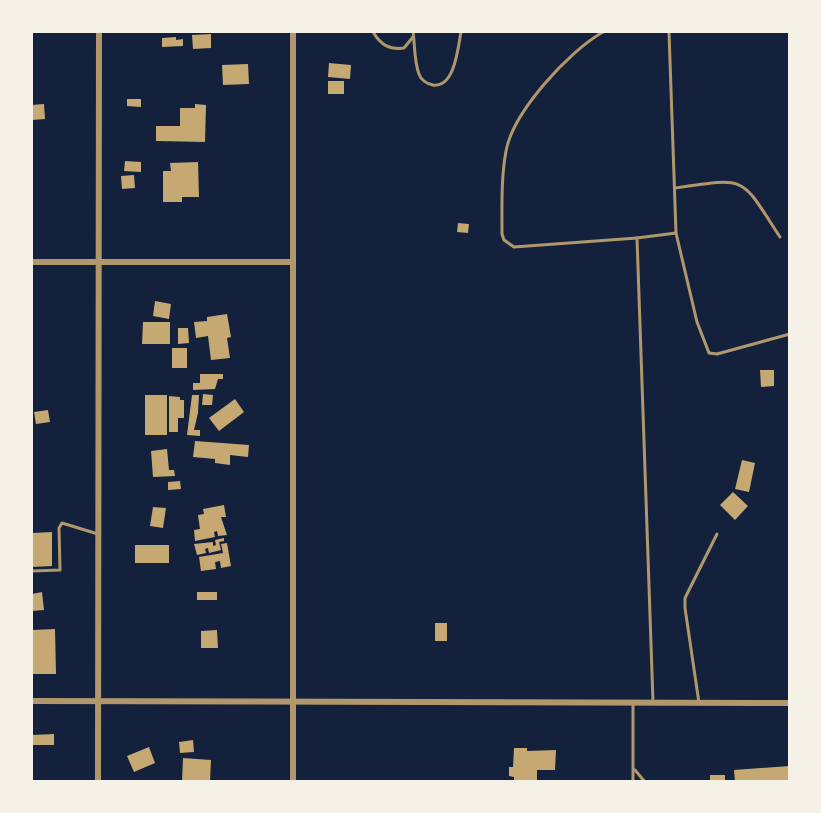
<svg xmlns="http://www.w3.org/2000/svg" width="821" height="813" font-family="Rubik,sans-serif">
<rect width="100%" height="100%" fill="#14213d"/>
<g fill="#c6a872">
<polygon points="211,34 211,48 193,49 192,35"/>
<polygon points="176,37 176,40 183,39 183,46 162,47 162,38"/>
<polygon points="329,63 351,65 350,79 328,77"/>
<polygon points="248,64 249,84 223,85 222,65"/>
<rect x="328" y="81" width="16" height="13"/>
<polygon points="127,99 141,99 141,107 127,106"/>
<polygon points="44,104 45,119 32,120 32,105"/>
<polygon points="195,104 206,105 205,142 156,141 156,126 180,126 180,108 195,108"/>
<polygon points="125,161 141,162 141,172 124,171"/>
<polygon points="198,162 199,197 182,197 182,202 163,202 163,171 171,171 170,163"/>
<polygon points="134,175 135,188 122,189 121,176"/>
<polygon points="458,223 469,224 468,233 457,232"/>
<polygon points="155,301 171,304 169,319 153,316"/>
<polygon points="227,314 231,337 227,338 230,358 211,360 208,336 196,338 194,322 207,321 207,317"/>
<polygon points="143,322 170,322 170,344 142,344"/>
<polygon points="178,328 188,328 189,343 178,344"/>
<rect x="172" y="348" width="15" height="20"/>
<polygon points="760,370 774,370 774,386 761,387"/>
<polygon points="200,374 223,374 223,379 218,379 215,389 193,390 193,383 200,383"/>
<polygon points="203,394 213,395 212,405 202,405"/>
<rect x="145" y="395" width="22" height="40"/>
<polygon points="192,395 199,395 198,413 194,430 200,430 200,436 187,435"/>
<polygon points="169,396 180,397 180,400 184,400 184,418 178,418 178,432 169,432"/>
<polygon points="235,399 244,412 219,431 209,418"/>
<polygon points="48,410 50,422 36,424 34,412"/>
<polygon points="195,441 249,445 248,457 230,455 230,465 215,463 215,459 193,457"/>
<polygon points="167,449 169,470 174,470 175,476 153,477 151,451"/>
<polygon points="742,460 755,463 749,492 735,489"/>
<polygon points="180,481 181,489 168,490 168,482"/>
<polygon points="733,492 748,506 735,520 720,505"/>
<polygon points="224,505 226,517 221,517 227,535 218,536 217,531 214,532 215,537 195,541 194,530 200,529 198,515 204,514 203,509"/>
<polygon points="153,507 166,508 163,528 150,526"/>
<polygon points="52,532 52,566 32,567 32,533"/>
<polygon points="224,538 224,541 219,542 221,550 209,553 208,548 205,549 206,553 197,555 194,544 213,542 213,546 216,545 215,540"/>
<polygon points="227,543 231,566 221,568 220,561 215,562 216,569 201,571 199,557 223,553 221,544"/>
<rect x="135" y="545" width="34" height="18"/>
<polygon points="42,592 44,610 32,611 32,594"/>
<rect x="197" y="592" width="20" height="8"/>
<rect x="435" y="623" width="12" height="18"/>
<polygon points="55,629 56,674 32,674 32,630"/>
<polygon points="217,630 218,648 201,648 201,631"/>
<polygon points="54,734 54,745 32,745 32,735"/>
<polygon points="193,740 194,752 180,753 179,742"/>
<polygon points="149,747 155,763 134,772 127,756"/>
<polygon points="514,748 527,748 527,751 556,750 555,770 537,770 537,782 514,782 514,777 509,776 509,767 513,767"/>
<polygon points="183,758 211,760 210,782 182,782"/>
<polygon points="790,766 790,782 735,782 734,770"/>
<rect x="710" y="775" width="15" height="7"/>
</g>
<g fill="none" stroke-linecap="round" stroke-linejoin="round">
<g stroke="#b1986c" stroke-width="3">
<path d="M373,32C381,45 389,50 404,48L413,37"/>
<path d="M413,32C415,45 414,61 419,74C421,80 427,84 433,85C455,88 458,47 461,32"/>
<path d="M603,32C569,51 513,112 506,151C501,178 502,207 502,234L504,240L514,247L637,238"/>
<polyline points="669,32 676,233"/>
<path d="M675,188C749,177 740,176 780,237"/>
<polyline points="32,571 60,570 59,528 62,523 98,534"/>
<polyline points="653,702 637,238 676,233 697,322 709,353 717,354 790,334"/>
<polyline points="633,703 633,782"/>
<polyline points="699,703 685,608 685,598 717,534"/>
<polyline points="635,770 645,782"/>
</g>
<g stroke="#b1986c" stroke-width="6">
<polyline points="293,32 293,782"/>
<polyline points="32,262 291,262"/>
<polyline points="32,701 790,703"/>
<polyline points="98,782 99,32"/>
</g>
</g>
<rect width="821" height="813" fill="none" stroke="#f6f1e7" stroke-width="66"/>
</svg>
